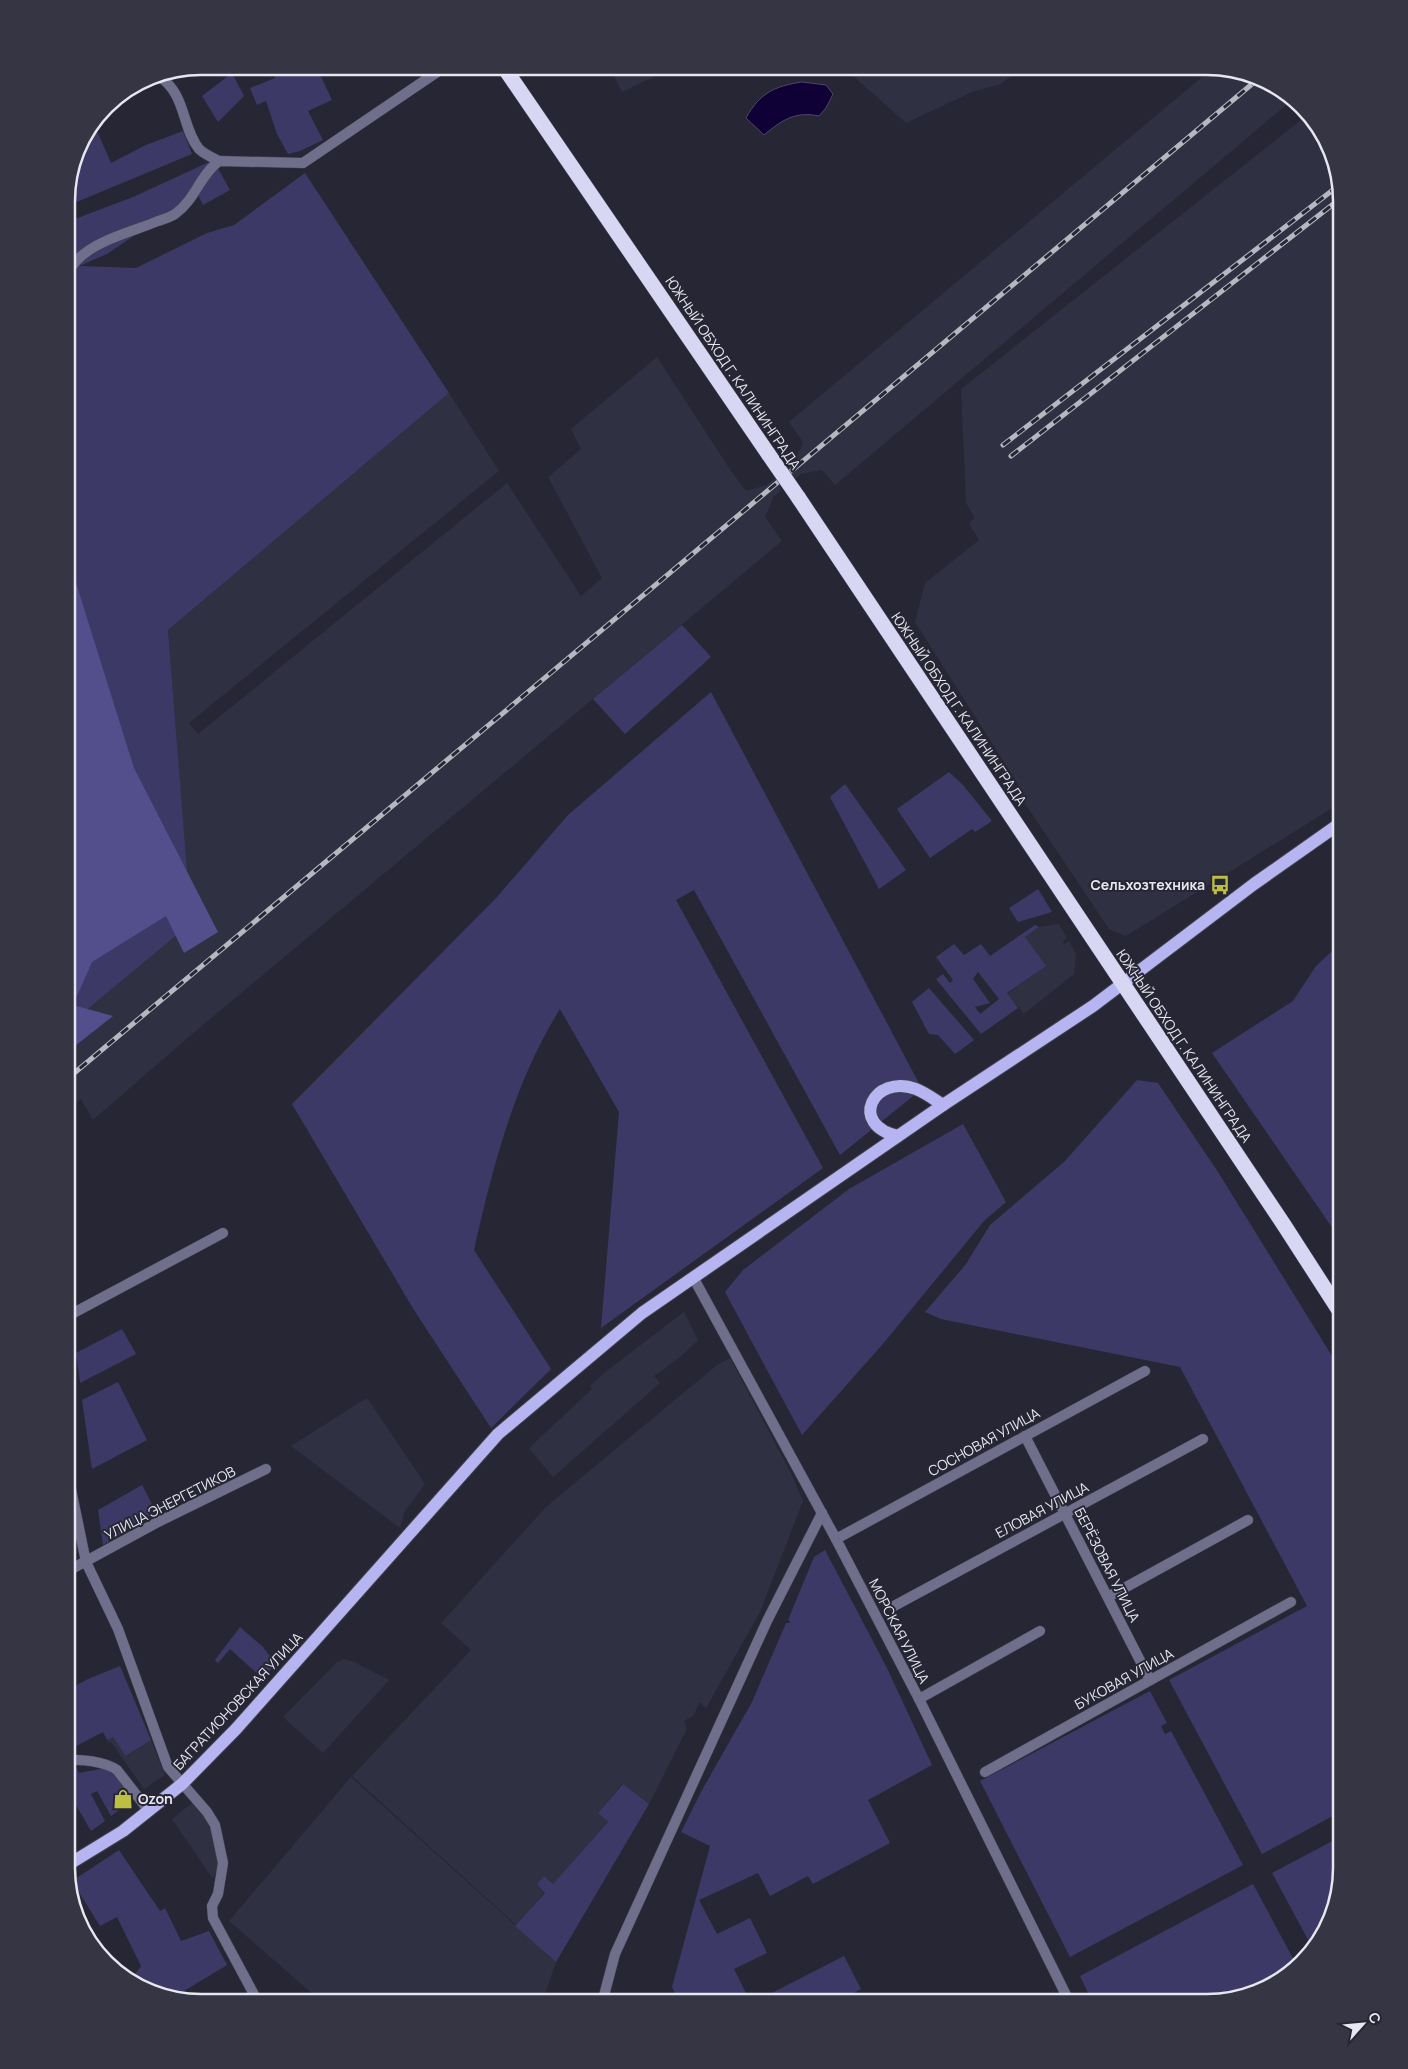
<svg xmlns="http://www.w3.org/2000/svg" width="1408" height="2069" font-family="Manrope,sans-serif">
<rect width="100%" height="100%" fill="#272634"/>
<g fill="#303043">
<polygon points="609,66 676,66 622,92"/>
<polygon points="842,66 1020,66 1016,73 1000,84 972,92 906,123"/>
<polygon points="1214,67 1275,84 1291,101 835,485 822,470 801,474 795,479 792,476 779,487 781,491 774,496 765,517 782,541 191,1035 93,1120 81,1099 66,1111 66,1027 190,923 168,630 449,393 499,471 189,723 198,734 507,483 581,596 602,578 548,477 581,449 571,429 657,357 731,471 746,491 767,485 794,463 803,442 789,422"/>
<polygon points="1306,116 1324,134 1342,201 1342,333 1332,349 1336,351 1342,342 1342,794 1334,807 1126,936 1109,929 1024,802 1018,784 915,622 925,583 979,540 969,523 975,518 966,503 961,389"/>
<polygon points="1059,924 1067,938 1063,941 1064,944 1069,941 1076,954 1074,974 1024,1014 1007,994 1045,966 1025,937 1039,927"/>
<polygon points="684,1312 698,1340 679,1358 654,1376 660,1383 553,1477 529,1448 592,1389 590,1386 604,1373"/>
<polygon points="730,1358 791,1473 803,1501 760,1612 706,1708 700,1702 693,1716 684,1721 687,1729 649,1804 622,1784 598,1813 608,1822 553,1884 544,1876 537,1884 545,1892 516,1925 352,1776 471,1650 441,1623 546,1507 717,1365"/>
<polygon points="367,1398 425,1484 405,1511 400,1528 291,1446"/>
<polygon points="344,1659 354,1662 389,1680 323,1753 283,1717 336,1663"/>
<polygon points="113,1736 127,1756 151,1740 165,1775 144,1789 111,1742 109,1743 107,1740"/>
<polygon points="351,1777 556,1962 542,2003 323,2003 229,1921"/>
<polygon points="192,1803 203,1815 213,1834 219,1865 213,1879 172,1819"/>
</g>
<g fill="#3d3966" fill-rule="evenodd">
<polygon points="270,66 316,66 332,100 308,111 323,140 300,151 288,154 277,134 266,101 257,105 250,88 275,78"/>
<polygon points="232,73 244,96 218,122 202,96"/>
<polygon points="94,124 111,163 146,145 183,131 192,154 67,206 67,192 77,149"/>
<polygon points="207,163 215,163 230,190 203,205 196,191 190,198 107,254 79,266 136,268 207,233 234,225 305,173 449,393 168,630 191,923 66,1027 67,266 68,266 67,264 67,222 133,197"/>
<polygon points="682,625 711,657 625,734 593,699"/>
<path d="M711,692L922,1089L840,1155L694,890L676,900L823,1168L601,1328L619,1112L560,1009C514,1083 493,1166 474,1250L551,1369L491,1428L414,1310L292,1104L497,897L568,815Z"/>
<polygon points="949,772 963,785 992,821 975,832 972,829 930,858 897,809"/>
<polygon points="845,784 906,870 879,889 830,797"/>
<polygon points="1038,889 1052,912 1018,922 1009,908"/>
<path d="M1035,925L1039,927L1025,937L1046,966L1007,993L1018,1008L981,1034L936,979L943,974L950,983L953,980L936,957L954,944L964,955L981,944L990,956ZM978,972L999,999L980,1014L975,1007L990,1003L973,979Z"/>
<polygon points="1342,942 1342,1242 1212,1053 1293,1001 1316,966"/>
<polygon points="929,988 974,1040 955,1054 938,1035 929,1034 912,1002"/>
<polygon points="1137,1080 1158,1083 1218,1172 1342,1372 1342,1811 1262,1854 1169,1680 1307,1606 1180,1367 941,1319 925,1312 966,1264 990,1225 1064,1162"/>
<polygon points="963,1124 1006,1202 984,1221 882,1345 802,1435 725,1292 743,1270 849,1189"/>
<polygon points="122,1329 136,1354 80,1383 76,1353"/>
<polygon points="118,1382 147,1440 92,1469 82,1400"/>
<polygon points="142,1485 156,1512 103,1545 98,1510"/>
<polygon points="825,1550 887,1668 932,1765 868,1800 890,1843 813,1884 808,1876 770,1896 758,1873 699,1900 717,1934 750,1918 767,1953 734,1969 751,2003 680,2003 672,1987 710,1846 681,1832 702,1790 752,1702 786,1623 789,1623 790,1621 788,1620 814,1557"/>
<polygon points="240,1627 263,1647 276,1664 262,1678 230,1649 218,1663 215,1660"/>
<polygon points="120,1666 151,1740 126,1756 113,1737 107,1740 103,1732 76,1746 66,1731 66,1691 88,1679"/>
<polygon points="1150,1691 1167,1723 1161,1726 1165,1734 1171,1731 1243,1865 1070,1957 980,1781"/>
<polygon points="75,1765 79,1773 111,1767 133,1800 111,1816 97,1791 91,1794 105,1821 91,1831 69,1793 66,1794 66,1769"/>
<polygon points="623,1784 649,1804 556,1962 515,1926 545,1893 537,1884 544,1876 553,1884 608,1822 598,1813"/>
<polygon points="1342,1836 1342,1868 1324,1936 1312,1947 1272,1873"/>
<polygon points="119,1850 160,1911 165,1908 181,1941 209,1931 227,1965 174,1997 133,1985 130,1981 141,1966 117,1917 100,1926 72,1881"/>
<polygon points="1253,1884 1296,1964 1274,1985 1207,2003 1093,2003 1080,1976"/>
<polygon points="844,1956 861,1989 835,2003 752,2003"/>
</g>
<polygon fill="#534e8c" points="66,551 134,768 218,932 184,953 166,916 92,962 73,1005 113,1016 66,1053"/>
<path fill="#0f0036" stroke="#50456e" d="M802,82L826,85L833,94L826,108L819,116C795,111 782,120 764,135L746,118C759,94 774,86 802,82Z"/>
<g fill="none" stroke-linecap="round" stroke-linejoin="round">
<defs>
<g id="minor">
<path d="M157,75C187,93 181,127 199,149C204,154 213,158 219,161"/>
<path d="M67,274C83,242 127,234 158,221C164,219 171,217 175,214C195,200 200,175 219,161L303,163L446,66"/>
<polyline points="693,1277 836,1539 919,1699 1070,2003"/>
<polyline points="66,1317 223,1233"/>
<polyline points="1025,1436 1150,1680"/>
<polyline points="66,1465 86,1562 118,1629 168,1767 207,1812 215,1825 223,1863 218,1894 212,1906 213,1918 258,2002"/>
<polyline points="836,1539 1145,1371"/>
<polyline points="66,1572 156,1523 266,1469"/>
<polyline points="1108,1597 1248,1520"/>
<polyline points="894,1606 1203,1439"/>
<polyline points="919,1699 1040,1631"/>
<path d="M66,1761C80,1758 106,1762 117,1770L149,1811"/>
<polyline points="985,1772 1291,1602"/>
<polyline points="602,2003 615,1954 767,1621 822,1513"/>
</g>
<g id="major">
<path d="M898,1136C848,1125 873,1073 916,1089C926,1093 935,1100 943,1105"/>
<polyline points="66,1866 123,1831 182,1784 236,1729 498,1434 642,1313 943,1105 1093,1006 1254,884 1342,822"/>
</g>
<g id="highway">
<polyline points="503,66 769,455"/>
<polyline points="798,497 1284,1225 1342,1315"/>
</g>
</defs>
<use href="#minor" stroke="#42414e" stroke-width="11"/>
<use href="#major" stroke="#42414e" stroke-width="14"/>
<use href="#highway" stroke="#42414e" stroke-width="16"/>
<use href="#minor" stroke="#6f6f8c" stroke-width="10"/>
<use href="#major" stroke="#b7b5f1" stroke-width="12"/>
<use href="#highway" stroke="#d7d7f4" stroke-width="15"/>
<defs>
<g id="rail">
<polyline points="1003,445 1338,186"/>
<polyline points="1011,456 1341,198"/>
<polyline points="66,1080 1258,79"/>
</g>
</defs>
<use href="#rail" stroke="#b7b7c2" stroke-width="5"/>
<use href="#rail" stroke="#272634" stroke-width="3" stroke-dasharray="9" stroke-linecap="butt"/>
<defs>
<polyline id="highway-bridge" points="769,455 798,497"/>
</defs>
<use href="#highway-bridge" stroke="#42414e" stroke-width="16" stroke-linecap="butt"/>
<use href="#highway-bridge" stroke="#d7d7f4" stroke-width="15"/>
</g>
<defs>
<symbol id="bus-bare" viewBox="-9 -9 18 18"><path d="M-5-6H5V4H4V6H2V4H-2V6H-4V4H-5ZM-3.5-4V0h7V-4ZM-3.5 1.2v1.5H-2V1.2ZM2 1.2v1.5H3.5V1.2Z" fill="#bdbf43" stroke="#272634" stroke-width="2.5" paint-order="stroke"/></symbol>
<symbol id="shop-bare" viewBox="-9 -9 18 18"><path d="M-5-2.5h2.3a2.7 3.5 0 0 1 5.4 0H5L5.5 6h-11ZM-1.5-2.5h3a1.5 2.3 0 0 0-3 0Z" fill="#bdbf43" stroke="#272634" stroke-width="2.5" paint-order="stroke"/></symbol>
</defs>
<g fill-rule="evenodd">
<use href="#bus-bare" x="1206" y="871" width="28" height="28"/>
<use href="#shop-bare" x="109" y="1785" width="28" height="28"/>
</g>
<g text-anchor="middle" stroke-width="4" stroke-linejoin="round" paint-order="stroke">
<g font-size="14" fill="#e7e7f1" stroke="#272634">
<text transform="translate(733 373) rotate(56)" y="5">ЮЖНЫЙ ОБХОД Г. КАЛИНИНГРАДА</text>
<text transform="translate(959 709) rotate(56)" y="5">ЮЖНЫЙ ОБХОД Г. КАЛИНИНГРАДА</text>
<text transform="translate(1184 1046) rotate(56)" y="5">ЮЖНЫЙ ОБХОД Г. КАЛИНИНГРАДА</text>
<text transform="translate(984 1442) rotate(-29)" y="5">СОСНОВАЯ УЛИЦА</text>
<text transform="translate(170 1503) rotate(-27)" y="5">УЛИЦА ЭНЕРГЕТИКОВ</text>
<text transform="translate(1042 1510) rotate(-28)" y="5">ЕЛОВАЯ УЛИЦА</text>
<text transform="translate(1107 1565) rotate(63)" y="5">БЕРЁЗОВАЯ УЛИЦА</text>
<text transform="translate(899 1631) rotate(63)" y="5">МОРСКАЯ УЛИЦА</text>
<text transform="translate(1124 1679) rotate(-29)" y="5">БУКОВАЯ УЛИЦА</text>
<text transform="translate(238 1701) rotate(-47)" y="5">БАГРАТИОНОВСКАЯ УЛИЦА</text>
</g>
<g font-size="14" font-weight="bold" fill="#e7e7f1" stroke="#272634" text-anchor="end">
<text x="1205" y="890">Сельхозтехника</text>
<text x="138" y="1804" text-anchor="start">Ozon</text>
</g>
</g>
<path d="M0 0H1408V2069H0ZM201 75H1207A126 126 0 0 1 1333 201V1868A126 126 0 0 1 1207 1994H201A126 126 0 0 1 75 1868V201A126 126 0 0 1 201 75Z" fill="#363543" fill-rule="evenodd"/>
<path fill="none" stroke="#e7e7f1" stroke-width="2.5" d="M201 75H1207A126 126 0 0 1 1333 201V1868A126 126 0 0 1 1207 1994H201A126 126 0 0 1 75 1868V201A126 126 0 0 1 201 75Z"/>
<g transform="translate(1363 2024) rotate(63)" stroke="#272634" stroke-width="4" paint-order="stroke">
<path d="M0-4L9 19L0 12L-9 19Z" fill="#e7e7f1"/>
<text y="-8" font-size="14" font-weight="bold" text-anchor="middle" fill="#e7e7f1">С</text>
</g>
</svg>
